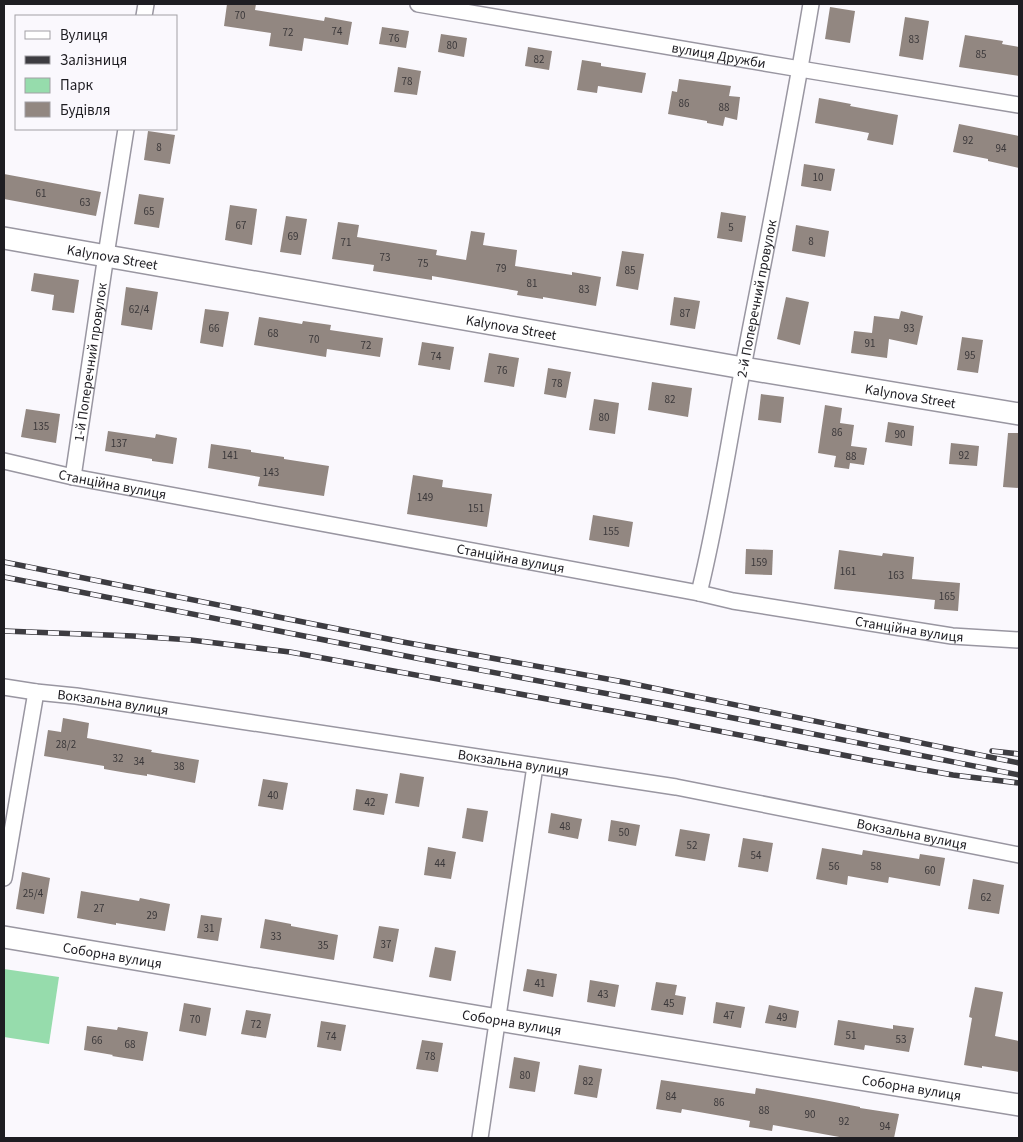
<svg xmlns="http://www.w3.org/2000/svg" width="1023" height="1142" font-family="'Source Sans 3',sans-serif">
<rect width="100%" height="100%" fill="#faf8fd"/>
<polygon fill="#96dcac" points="4,969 59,977 49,1044 4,1037"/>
<g fill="#928781">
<polygon points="227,4 256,4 255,10 324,21 325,17 352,22 348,45 304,38 302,51 269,46 271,33 224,26"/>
<polygon points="830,7 855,11 850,43 825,39"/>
<polygon points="905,17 929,21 923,60 899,56"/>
<polygon points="382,27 409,31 406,48 379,44"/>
<polygon points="441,34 467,38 464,57 438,52"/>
<polygon points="965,35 1003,41 1002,44 1019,47 1019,76 959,67"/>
<polygon points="528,47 552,51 549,70 525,66"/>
<polygon points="582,60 601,63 601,66 646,73 642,93 598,86 597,93 577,90"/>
<polygon points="398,67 421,71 417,95 394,92"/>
<polygon points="679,79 731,86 729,96 740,97 737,120 725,117 723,126 707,123 707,121 668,114 672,91 677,92"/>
<polygon points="819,98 851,104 850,106 898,115 893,145 867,140 869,133 815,123"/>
<polygon points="959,124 1019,136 1019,168 988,161 988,159 953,152"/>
<polygon points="148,131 175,135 170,164 144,160"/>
<polygon points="804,164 835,169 831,191 801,186"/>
<polygon points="4,174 101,192 96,216 4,199"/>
<polygon points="139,194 164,198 159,228 134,224"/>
<polygon points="230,205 257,209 252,245 225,240"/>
<polygon points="721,212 746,216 742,242 717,238"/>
<polygon points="286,216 307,219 301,255 280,252"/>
<polygon points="338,222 359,225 357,237 437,250 436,255 466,260 471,231 485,233 483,245 517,250 515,266 572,275 572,272 601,277 596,306 543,297 543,299 517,295 518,291 432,276 432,280 373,271 374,265 332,259"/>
<polygon points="796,225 829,231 825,257 792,251"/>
<polygon points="622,251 644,254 638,290 616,286"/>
<polygon points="34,273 79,280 74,313 52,310 54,295 31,291"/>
<polygon points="126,287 158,292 152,330 121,325"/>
<polygon points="674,297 700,301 695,329 670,325"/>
<polygon points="786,297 809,302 800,345 777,339"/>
<polygon points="205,309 229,312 223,347 200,343"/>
<polygon points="901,311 923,316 917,345 889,339 887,358 851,353 854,331 872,333 874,316 899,319"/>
<polygon points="259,317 302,324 303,321 331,325 330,330 383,338 380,357 327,349 326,357 254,345"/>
<polygon points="962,337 983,340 978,373 957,370"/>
<polygon points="422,342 454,347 450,370 418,365"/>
<polygon points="489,353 519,358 514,387 484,382"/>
<polygon points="548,368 571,372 566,398 544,394"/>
<polygon points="652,382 692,388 688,417 648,410"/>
<polygon points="761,394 784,397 781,423 758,420"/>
<polygon points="594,399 619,403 615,434 589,430"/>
<polygon points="825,405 842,408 840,423 854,425 851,446 867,448 864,465 850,463 849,469 834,467 836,456 818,453"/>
<polygon points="26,409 60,414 56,443 21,437"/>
<polygon points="888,422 914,426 912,446 885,442"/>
<polygon points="108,431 155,438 156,434 177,438 173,464 152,461 152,459 105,451"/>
<polygon points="1008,433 1019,433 1019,488 1003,487"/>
<polygon points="951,443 979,446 977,466 949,464"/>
<polygon points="211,444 251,450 251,452 284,457 284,459 329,466 324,496 258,486 260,477 208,468"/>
<polygon points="413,475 443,480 442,487 492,494 487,527 407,514"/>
<polygon points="593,515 633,522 629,547 589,540"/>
<polygon points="746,549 773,550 772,575 745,574"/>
<polygon points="839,550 882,556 883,553 914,557 912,579 960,583 958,611 934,609 935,600 834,589"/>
<polygon points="63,718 89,723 87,738 152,750 151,752 199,760 195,783 147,774 147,776 127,773 104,769 104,766 44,756 48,730 61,732"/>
<polygon points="400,773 424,777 419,807 395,803"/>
<polygon points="263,779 288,783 283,810 258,806"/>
<polygon points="356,789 388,794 384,815 353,810"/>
<polygon points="467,808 488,811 483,842 462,838"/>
<polygon points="551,813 582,819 578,839 548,833"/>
<polygon points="611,820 640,825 636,846 608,841"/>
<polygon points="680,829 710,834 705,861 675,856"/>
<polygon points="743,838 773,843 768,872 738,867"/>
<polygon points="428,847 456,852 451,879 424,875"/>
<polygon points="822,848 862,855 863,850 919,859 920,854 945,858 940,886 889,877 888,883 848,876 847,885 816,879"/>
<polygon points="22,872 50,878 44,914 16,909"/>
<polygon points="973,879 1004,885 999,914 968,909"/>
<polygon points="81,891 139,901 140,898 170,904 165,931 116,923 116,925 77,918"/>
<polygon points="201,915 222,918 218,941 197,938"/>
<polygon points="265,919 291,924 291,926 338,935 334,960 260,948"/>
<polygon points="379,926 399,929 393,962 373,958"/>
<polygon points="435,947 456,951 451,981 429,977"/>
<polygon points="527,969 557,974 553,997 523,991"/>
<polygon points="590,980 619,985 615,1007 587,1002"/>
<polygon points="656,982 677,985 675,995 686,997 683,1015 651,1010"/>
<polygon points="975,987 1003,992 995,1036 1019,1041 1019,1072 982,1066 982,1068 964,1065 972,1018 969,1017"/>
<polygon points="716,1002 745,1007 741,1028 713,1023"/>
<polygon points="184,1003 211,1008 206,1036 179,1031"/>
<polygon points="769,1005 799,1011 796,1028 765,1023"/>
<polygon points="246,1010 271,1014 266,1038 241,1034"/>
<polygon points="838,1020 893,1029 893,1025 914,1028 909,1052 865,1045 864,1050 834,1045"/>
<polygon points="321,1021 346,1025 341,1051 317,1047"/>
<polygon points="87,1026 117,1030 118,1027 148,1032 143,1061 112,1056 113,1055 84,1050"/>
<polygon points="422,1040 443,1043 438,1072 416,1069"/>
<polygon points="514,1057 540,1062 535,1092 509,1088"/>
<polygon points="579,1065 602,1069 597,1098 574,1094"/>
<polygon points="661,1080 755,1094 756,1088 824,1100 860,1107 860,1108 899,1114 894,1138 845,1138 773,1125 772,1131 749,1127 750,1121 682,1109 681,1113 656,1109"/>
</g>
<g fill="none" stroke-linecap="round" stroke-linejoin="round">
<defs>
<g id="street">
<path id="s1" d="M418,4L800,69L1019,105"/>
<polyline points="144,16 146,4"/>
<path id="s2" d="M4,461L73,477L699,593L733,601L952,636L1019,640"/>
<path id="s3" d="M73,477L106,255L126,129"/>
<path id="s4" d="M699,593C718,517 729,439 744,362C767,243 791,124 811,4"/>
<path id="s5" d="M4,687L36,692L76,696L676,787L1019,855"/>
<polyline points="4,878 36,692"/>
<polyline points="480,1138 535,766"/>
</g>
<g id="secondary">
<path id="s6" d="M4,238L743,368L1019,414"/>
<path id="s7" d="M4,937L498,1020L1019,1105"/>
</g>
</defs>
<use href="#street" stroke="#9996a1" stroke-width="18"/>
<use href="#secondary" stroke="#9996a1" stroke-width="24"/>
<use href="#street" stroke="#fff" stroke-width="15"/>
<use href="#secondary" stroke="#fff" stroke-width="21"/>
<defs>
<g id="rail">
<polyline points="4,562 403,642 624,682 1019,763"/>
<polyline points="4,577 421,659 668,705 1019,775"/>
<polyline points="4,631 133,636 191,640 290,652 662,720 874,761 953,775 1019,783"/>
<polyline points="992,751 1019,754"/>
</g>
</defs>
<use href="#rail" stroke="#3d3c41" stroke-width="5.5"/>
<use href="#rail" stroke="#faf8fd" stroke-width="4" stroke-dasharray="11" stroke-linecap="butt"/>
</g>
<g text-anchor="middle" stroke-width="4" stroke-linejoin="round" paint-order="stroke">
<g font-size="11" fill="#3b383a">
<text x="240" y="19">70</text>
<text x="337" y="35">74</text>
<text x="288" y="36">72</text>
<text x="394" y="42">76</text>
<text x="914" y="43">83</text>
<text x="452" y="49">80</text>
<text x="981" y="58">85</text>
<text x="539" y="63">82</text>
<text x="407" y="85">78</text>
<text x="684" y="107">86</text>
<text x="724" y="111">88</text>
<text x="968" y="144">92</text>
<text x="159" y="151">8</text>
<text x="1001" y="152">94</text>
<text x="818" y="181">10</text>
<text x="41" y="197">61</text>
<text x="85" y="206">63</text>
<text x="149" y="215">65</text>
<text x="241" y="229">67</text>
<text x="731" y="231">5</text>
<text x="293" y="240">69</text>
<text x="811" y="245">8</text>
<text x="346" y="246">71</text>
<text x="385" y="261">73</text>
<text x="423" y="267">75</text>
<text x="501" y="272">79</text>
<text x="630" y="274">85</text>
<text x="532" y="287">81</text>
<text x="584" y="293">83</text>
<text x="139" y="313">62/4</text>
<text x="685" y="317">87</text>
<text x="214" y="332">66</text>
<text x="909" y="332">93</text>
<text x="273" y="337">68</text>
<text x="314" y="343">70</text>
<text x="870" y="347">91</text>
<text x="366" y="349">72</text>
<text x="970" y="359">95</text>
<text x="436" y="360">74</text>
<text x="502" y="374">76</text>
<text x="557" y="387">78</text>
<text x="670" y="403">82</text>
<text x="604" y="421">80</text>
<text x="41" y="430">135</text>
<text x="837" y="436">86</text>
<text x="900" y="438">90</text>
<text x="119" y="447">137</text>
<text x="230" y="459">141</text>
<text x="964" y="459">92</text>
<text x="851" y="460">88</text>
<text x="271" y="476">143</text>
<text x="425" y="501">149</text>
<text x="476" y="512">151</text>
<text x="611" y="535">155</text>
<text x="759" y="566">159</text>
<text x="848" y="575">161</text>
<text x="896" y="579">163</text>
<text x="947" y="600">165</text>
<text x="66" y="748">28/2</text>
<text x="118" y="762">32</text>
<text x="139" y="765">34</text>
<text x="179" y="770">38</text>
<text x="273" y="799">40</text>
<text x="370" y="806">42</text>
<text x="565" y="830">48</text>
<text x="624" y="836">50</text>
<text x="692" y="849">52</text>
<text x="756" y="859">54</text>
<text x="440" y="867">44</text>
<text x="834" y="870">56</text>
<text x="876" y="870">58</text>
<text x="930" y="874">60</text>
<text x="33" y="897">25/4</text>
<text x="986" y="901">62</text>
<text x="99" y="912">27</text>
<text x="152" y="919">29</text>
<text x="209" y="932">31</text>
<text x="276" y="940">33</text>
<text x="386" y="948">37</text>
<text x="323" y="949">35</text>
<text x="540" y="987">41</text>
<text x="603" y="998">43</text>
<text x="669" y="1007">45</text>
<text x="729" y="1019">47</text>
<text x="782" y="1021">49</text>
<text x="195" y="1023">70</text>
<text x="256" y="1028">72</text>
<text x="851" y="1039">51</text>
<text x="331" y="1040">74</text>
<text x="901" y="1043">53</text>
<text x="97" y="1044">66</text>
<text x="130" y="1048">68</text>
<text x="430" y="1060">78</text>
<text x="525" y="1079">80</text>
<text x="588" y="1085">82</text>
<text x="671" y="1100">84</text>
<text x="719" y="1106">86</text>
<text x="764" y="1114">88</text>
<text x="810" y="1118">90</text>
<text x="844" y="1125">92</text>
<text x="885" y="1130">94</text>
</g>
<g font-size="14" fill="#1e1d22" stroke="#faf8fd">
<text dy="5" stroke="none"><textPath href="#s1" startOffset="305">вулиця Дружби</textPath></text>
<text dy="5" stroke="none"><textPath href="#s6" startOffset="110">Kalynova Street</textPath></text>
<text dy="5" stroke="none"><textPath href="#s4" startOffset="300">2-й Поперечний провулок</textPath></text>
<text dy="5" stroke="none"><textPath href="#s6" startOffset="515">Kalynova Street</textPath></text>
<text dy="5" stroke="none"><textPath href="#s3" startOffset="116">1-й Поперечний провулок</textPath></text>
<text dy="5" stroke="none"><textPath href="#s6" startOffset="920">Kalynova Street</textPath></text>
<text dy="5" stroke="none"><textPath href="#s2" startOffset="111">Станційна вулиця</textPath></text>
<text dy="5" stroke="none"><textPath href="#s2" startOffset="516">Станційна вулиця</textPath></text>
<text dy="5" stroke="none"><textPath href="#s2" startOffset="921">Станційна вулиця</textPath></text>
<text dy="5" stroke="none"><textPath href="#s5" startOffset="110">Вокзальна вулиця</textPath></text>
<text dy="5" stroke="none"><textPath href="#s5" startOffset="515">Вокзальна вулиця</textPath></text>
<text dy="5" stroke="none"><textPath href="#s5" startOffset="920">Вокзальна вулиця</textPath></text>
<text dy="5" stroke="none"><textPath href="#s7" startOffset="110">Соборна вулиця</textPath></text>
<text dy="5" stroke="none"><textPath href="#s7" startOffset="515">Соборна вулиця</textPath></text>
<text dy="5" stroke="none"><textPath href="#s7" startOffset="920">Соборна вулиця</textPath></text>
</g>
</g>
<rect width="1023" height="1142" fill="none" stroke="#1e1d22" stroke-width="10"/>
<rect x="15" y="15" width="162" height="115" fill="#faf8fd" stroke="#a2a0a5"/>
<rect x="25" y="31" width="25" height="8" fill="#ffffff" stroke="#a2a0a5"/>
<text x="60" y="40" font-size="15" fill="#1e1d22">Вулиця</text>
<rect x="25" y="56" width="25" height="8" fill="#3d3c41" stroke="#a2a0a5"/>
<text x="60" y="65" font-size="15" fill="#1e1d22">Залізниця</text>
<rect x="25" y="78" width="25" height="15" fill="#96dcac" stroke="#a2a0a5"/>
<text x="60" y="90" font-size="15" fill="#1e1d22">Парк</text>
<rect x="25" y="102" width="25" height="15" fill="#928781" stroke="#a2a0a5"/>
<text x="60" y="115" font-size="15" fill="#1e1d22">Будівля</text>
</svg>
